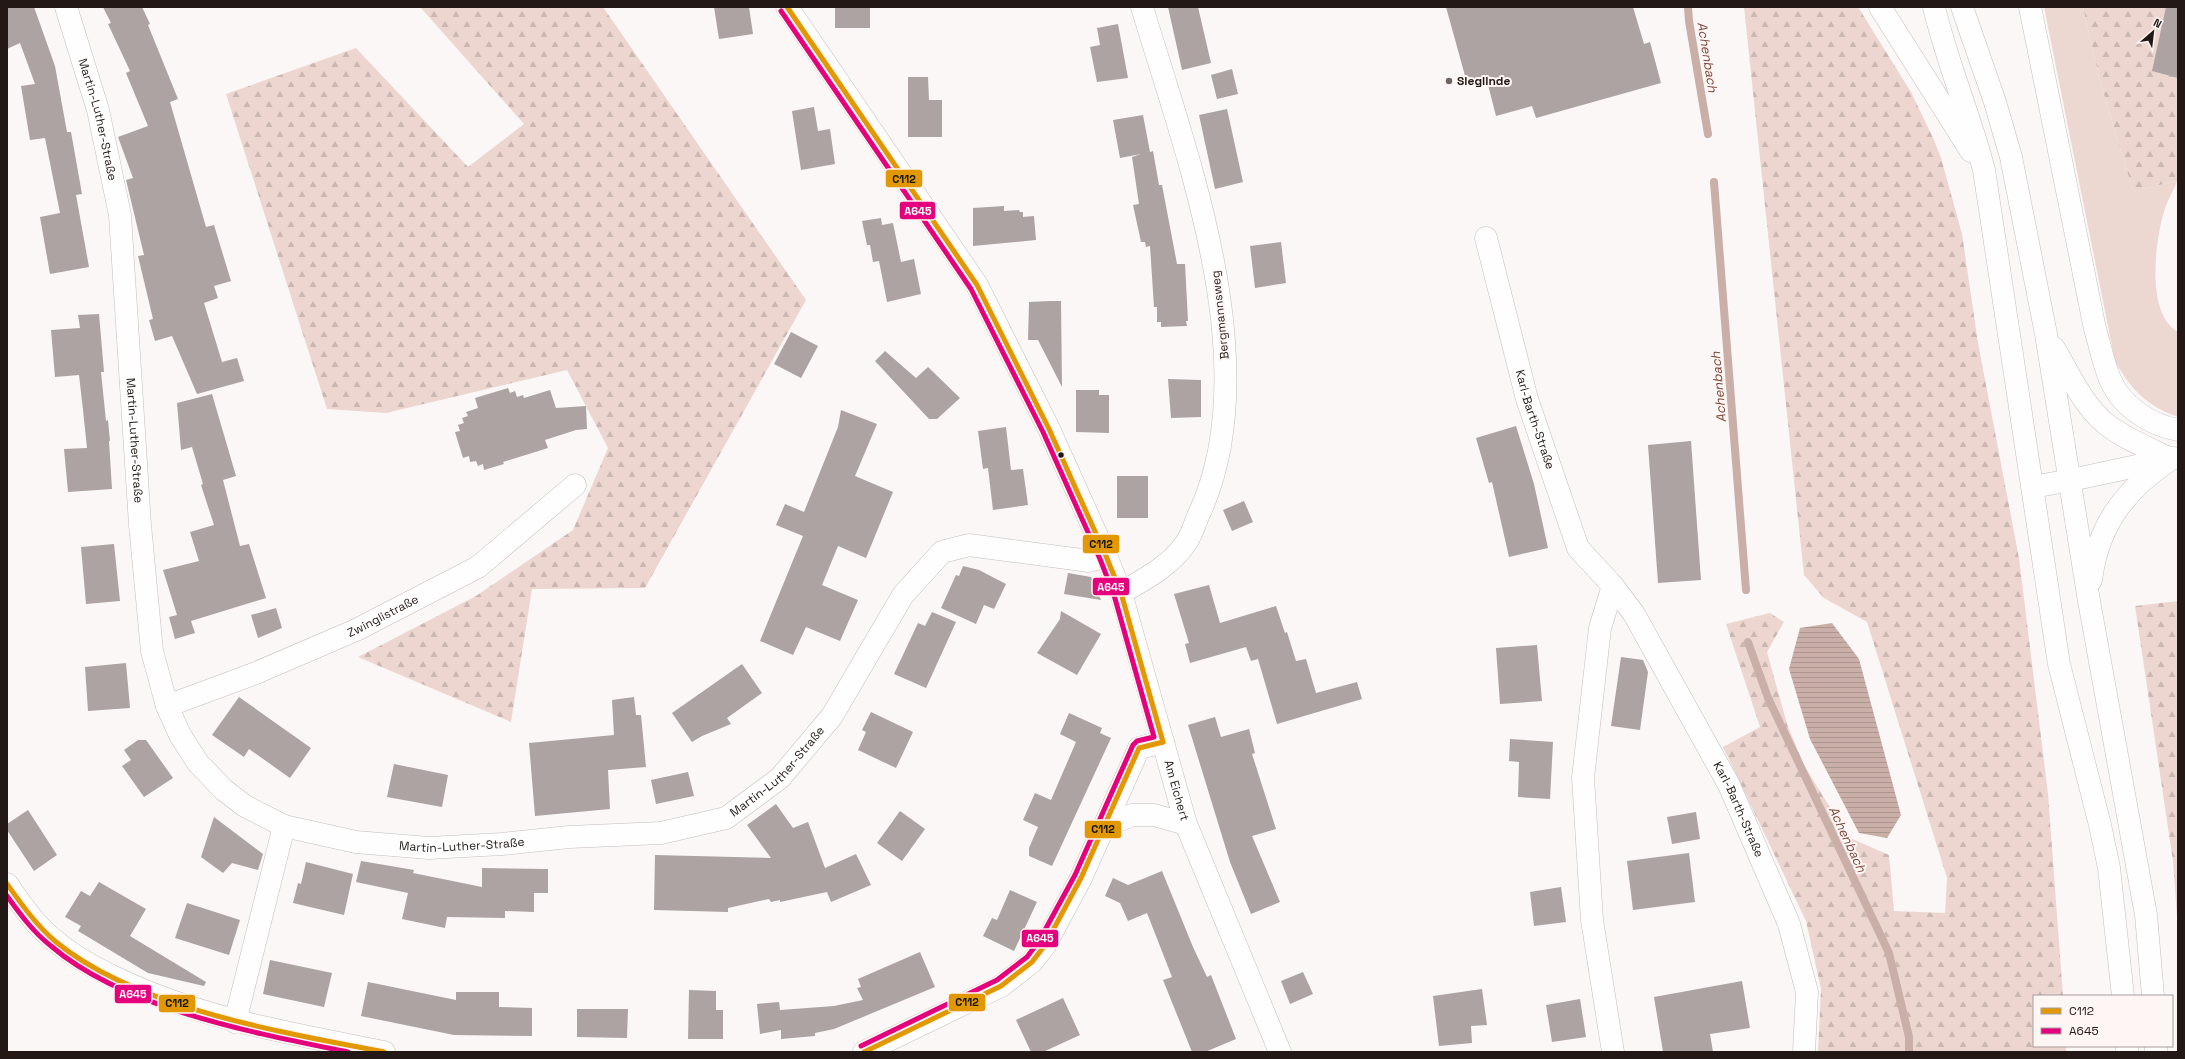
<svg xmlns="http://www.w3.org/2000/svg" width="2185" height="1059" font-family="'Space Grotesk',sans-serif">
<defs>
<pattern id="forest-firs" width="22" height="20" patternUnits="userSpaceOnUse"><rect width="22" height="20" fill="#edd6d0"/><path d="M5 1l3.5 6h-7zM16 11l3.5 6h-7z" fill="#cbb7b2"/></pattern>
<pattern id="water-rules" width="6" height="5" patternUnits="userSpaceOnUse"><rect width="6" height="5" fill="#c9afa8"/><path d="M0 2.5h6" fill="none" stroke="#ac9690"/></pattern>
</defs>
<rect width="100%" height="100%" fill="#fbf7f6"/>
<path fill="#edd7d1" d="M2044,7H2083L2100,81L2133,191L2177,181C2173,192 2166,203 2163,215C2155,245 2146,314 2178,332V417C2146,405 2132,391 2115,361Z"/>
<g fill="url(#forest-firs)">
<polygon points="420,7 603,7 806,300 645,588 532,589 511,722 358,657 476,596 573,530 608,448 567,370 386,413 327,409 226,94 356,48 468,167 524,124"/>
<polygon points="1744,7 1858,7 1911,92 1934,140 1941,158 1962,234 1978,343 2019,558 2048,794 2063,996 2034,996 2034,1046 2066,1046 2066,1052 1818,1052 1821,989 1806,921 1723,747 1760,727 1726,624 1770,613 1784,622 1767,652 1787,724 1804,765 1848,837 1889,855 1894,911 1945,913 1947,878 1867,622 1824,598 1804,575"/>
<polygon points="2083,7 2178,7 2177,181 2133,191 2100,81"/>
<polygon points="2178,601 2178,931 2173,861 2135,606"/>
</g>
<polygon fill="url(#water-rules)" points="1832,623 1859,659 1901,815 1887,838 1859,833 1810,739 1789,669 1800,628"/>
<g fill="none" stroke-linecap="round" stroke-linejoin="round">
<g stroke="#c9afa8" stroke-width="8">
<polyline points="1688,7 1689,21 1708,134"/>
<polyline points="1714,182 1746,590"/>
<polyline points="1748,642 1768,698 1889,953 1909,1037 1909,1052"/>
</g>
</g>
<g fill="#aca3a2">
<polygon points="7,7 34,7 55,66 67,132 71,132 82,194 76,195 89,267 50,274 40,217 60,213 45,138 30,140 21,86 35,84 20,43 7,49"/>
<polygon points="103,7 142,7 150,24 148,25 178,99 170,102 206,227 214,225 231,281 214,286 218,298 204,303 222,362 237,358 244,381 197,394 172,336 155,341 149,320 153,319 138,256 144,255 126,180 133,178 118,137 148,126 126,73 130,71 108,24 111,23"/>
<polygon points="714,7 749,7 753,34 719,39"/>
<rect x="835" y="7" width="35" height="21"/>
<polygon points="1168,7 1198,7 1211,63 1182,70"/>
<polygon points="1446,7 1633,7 1644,44 1650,42 1661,83 1536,118 1532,106 1496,116 1486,77 1467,83"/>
<polygon points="2166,7 2178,7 2178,78 2152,71"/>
<polygon points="1118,24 1128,78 1097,82 1090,47 1100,45 1097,28"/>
<polygon points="1232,69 1238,94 1217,99 1211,75"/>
<polygon points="908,77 928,77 929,100 942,100 942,137 908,137"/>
<polygon points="814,107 818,131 830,129 835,164 801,170 792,111"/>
<polygon points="1227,109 1243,182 1215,189 1199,115"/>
<polygon points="1143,115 1150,152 1153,151 1159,185 1162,185 1177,264 1185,264 1188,321 1186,321 1187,326 1161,327 1161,322 1157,322 1157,307 1154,307 1150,246 1146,247 1145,242 1141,242 1133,205 1139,204 1132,157 1141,154 1120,158 1113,120"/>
<polygon points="1004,206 1004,211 1019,210 1020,212 1023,212 1023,217 1034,216 1036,240 973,246 973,208"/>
<polygon points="881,218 882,225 893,223 901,262 914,259 921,294 887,302 879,261 873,262 870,245 867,245 862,221"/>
<polygon points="1281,242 1286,283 1255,288 1250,246"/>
<polygon points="1050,301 1061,301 1062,387 1038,340 1028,340 1029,302"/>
<polygon points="99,314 104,372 101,372 106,421 108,420 110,441 109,441 112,489 68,492 64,449 87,448 83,410 79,375 55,377 51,330 80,328 78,315"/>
<polygon points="791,332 818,346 801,378 774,364"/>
<polygon points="885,351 916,378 928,367 960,398 937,419 929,419 875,361"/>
<polygon points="1168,379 1201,380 1201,417 1171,418"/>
<polygon points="508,388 510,393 515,391 517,397 523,395 524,398 550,390 556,408 586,406 587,429 576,430 545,440 548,448 503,462 504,464 484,470 483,464 478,466 476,461 470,462 469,456 463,458 455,432 460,431 458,425 464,423 462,418 468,416 466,412 478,408 475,398"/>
<polygon points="1076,390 1099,390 1099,395 1109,395 1109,433 1076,432"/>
<polygon points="212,394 236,476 223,480 240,546 249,544 266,598 191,621 195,633 175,639 169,617 177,615 163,570 199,561 190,532 214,525 201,485 203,484 192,447 181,450 177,403"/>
<polygon points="841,410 877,424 855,476 893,492 866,558 838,546 822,585 858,600 840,641 806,627 793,655 760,641 803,536 776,525 785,504 804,512 838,427"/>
<polygon points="1516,426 1534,484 1548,548 1509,557 1492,482 1489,483 1476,438"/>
<polygon points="1006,427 1011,470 1023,469 1028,505 993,510 988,468 983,469 978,431"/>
<polygon points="1691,441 1701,580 1658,583 1648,445"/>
<rect x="1117" y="476" width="31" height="42"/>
<polygon points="1244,501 1253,522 1232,531 1223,510"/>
<polygon points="114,544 120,601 86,604 81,547"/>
<polygon points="963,566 979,570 1006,584 994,609 984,605 976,624 941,608 956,575 959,576"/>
<polygon points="1068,573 1091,577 1101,600 1064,594"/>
<polygon points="1209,585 1220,623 1276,606 1285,633 1287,632 1296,661 1306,659 1316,693 1357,682 1362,699 1277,724 1258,659 1251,661 1246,647 1190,663 1185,644 1189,643 1174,594"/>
<polygon points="276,608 282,628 258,638 251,615"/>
<polygon points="1061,611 1101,634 1077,675 1037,653 1060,619"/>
<polygon points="932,612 956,622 926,688 894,674 918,623 925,626"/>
<polygon points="1537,645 1542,701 1500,704 1496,648"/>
<polygon points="1621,657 1643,660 1648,672 1640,730 1611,726"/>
<polygon points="126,663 130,708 88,711 85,667"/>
<polygon points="742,664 762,693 727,718 731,724 702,736 692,742 672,713"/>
<polygon points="239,697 311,748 290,778 249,749 244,757 212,735"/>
<polygon points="634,697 636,715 641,715 646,767 608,770 610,809 535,816 529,743 614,735 612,700"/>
<polygon points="871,712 913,732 896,768 858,750 866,732 862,730"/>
<polygon points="1069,713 1102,728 1100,733 1111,738 1052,866 1029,856 1029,848 1038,827 1023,820 1035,793 1051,800 1076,742 1060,734"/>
<polygon points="1215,717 1221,737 1249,729 1255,753 1252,754 1276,829 1252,836 1280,902 1251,914 1230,862 1188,725"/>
<polygon points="1510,739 1553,742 1550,799 1518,797 1519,762 1509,761"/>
<polygon points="138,740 146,740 173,778 144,797 122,766 131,760 124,750"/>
<polygon points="394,764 448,775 442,807 387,797"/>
<polygon points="688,772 694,796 656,804 651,780"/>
<polygon points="776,804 793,828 808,822 825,868 856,854 871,885 831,902 827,892 780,902 780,900 771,902 769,899 728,908 728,912 654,910 655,855 771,858 747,825"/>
<polygon points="28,810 57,855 34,871 7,830 7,824"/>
<polygon points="900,811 925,829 902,861 877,843"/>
<polygon points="1696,812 1700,839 1672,844 1667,817"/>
<polygon points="214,817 263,854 258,870 232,863 223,873 201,857"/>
<polygon points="1689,853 1695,902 1633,910 1627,861"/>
<polygon points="361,861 414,870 413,873 482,887 482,868 548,869 548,893 534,893 534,912 505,911 505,918 447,917 445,928 402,919 408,893 356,882"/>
<polygon points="306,862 353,874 344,915 293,903 298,883 301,884"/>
<polygon points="1162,871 1193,947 1207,977 1211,975 1236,1039 1205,1052 1192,1052 1163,980 1172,977 1147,913 1128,921 1120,903 1105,896 1113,878 1128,885"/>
<polygon points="99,882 146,909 130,936 206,982 204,986 148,973 78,931 81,926 65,917 81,891 90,896"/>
<polygon points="1561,887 1566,922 1534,926 1530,892"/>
<polygon points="1010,890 1037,902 1014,951 983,936 992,918 997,920"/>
<polygon points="187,903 240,920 229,955 175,938"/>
<polygon points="920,952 935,987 834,1029 815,1033 815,1036 781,1039 781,1030 760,1034 757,1004 779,1002 780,1010 834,1006 863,1000 857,988 861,987 858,979"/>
<polygon points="270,960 332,973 324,1007 263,994"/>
<polygon points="1303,972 1313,994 1290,1004 1281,981"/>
<polygon points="1742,981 1750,1028 1710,1034 1713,1052 1663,1052 1654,997"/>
<polygon points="368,982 456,1000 456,992 499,992 499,1007 532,1008 532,1036 454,1035 361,1016"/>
<polygon points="1482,989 1487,1025 1471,1026 1472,1043 1439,1046 1433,996"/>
<polygon points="689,990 716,991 716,1010 723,1010 723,1039 688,1039"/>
<polygon points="1063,998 1080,1035 1043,1052 1031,1052 1016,1020"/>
<polygon points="1580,999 1586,1037 1552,1042 1546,1005"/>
<polygon points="577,1009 628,1009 627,1038 577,1037"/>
</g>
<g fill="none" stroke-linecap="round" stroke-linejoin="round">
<defs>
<g id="street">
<path id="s1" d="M66,7L98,110L120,215L140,525L152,651L167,706L180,735L198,763L224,790L245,806L284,826L356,842L429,848L502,844L569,837L661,833L726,818L780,778L832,716L903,595L942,552L969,545L1089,561L1106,556"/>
<path id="s2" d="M1486,238L1527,399L1578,548L1613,586L1634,614L1729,785L1789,924L1807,992L1804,1052"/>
<polyline points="1613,586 1600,628 1583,778 1592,920 1613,1052"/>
<path d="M1121,593C1145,579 1170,566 1186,543C1192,534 1195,523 1199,514C1268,366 1186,154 1142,7"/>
<path id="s3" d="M167,706L256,673L356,630L478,567L575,485"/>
<polyline points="1106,826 1132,815 1154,815 1186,824"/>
<path d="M7,884C17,898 27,913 38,925C60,949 90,966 118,979C202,1019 294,1034 384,1052"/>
<polyline points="235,1022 284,826"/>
<polyline points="864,1052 1001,986 1032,962 1045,945 1081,878 1139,748 1163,742"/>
</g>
<g id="secondary">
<path id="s4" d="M787,7L977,285L1049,429L1106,556L1121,593L1186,824L1280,1052"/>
<polyline points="2071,480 2174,458"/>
</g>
<g id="primary">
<polyline points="1880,7 1971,151"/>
<path d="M1934,7C1947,63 1970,115 1984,170L2059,664L2100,825L2109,868L2123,996"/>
<polyline points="1962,7 1995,102 2011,157 2046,334 2089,601 2146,915 2153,996"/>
<path d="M2030,7L2095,329C2100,345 2103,363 2110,379C2121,406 2150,425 2178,430"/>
<path d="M2054,348C2069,374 2083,405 2106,424C2125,439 2150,449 2171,459"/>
<polyline points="2033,487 2071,480"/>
<path d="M2091,580C2098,524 2126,489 2171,459"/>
<polyline points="2127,1046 2127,1052"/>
<polyline points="2156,1046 2156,1052"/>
</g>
</defs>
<use href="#street" stroke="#c4bdbb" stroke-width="23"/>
<use href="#secondary" stroke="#c4bdbb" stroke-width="23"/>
<use href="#primary" stroke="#c4bdbb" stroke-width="23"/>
<use href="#street" stroke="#fefefe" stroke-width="22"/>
<use href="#secondary" stroke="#fefefe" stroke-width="22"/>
<use href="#primary" stroke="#fefefe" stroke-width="22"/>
<defs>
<g id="bus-1">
<polyline points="787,7 977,285 1049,429 1106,556 1121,593 1163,742"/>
<path d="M7,884C22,905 36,925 56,942C138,1009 281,1032 384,1052"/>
<polyline points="864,1052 1001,986 1032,962 1045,945 1081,878 1139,748 1163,742"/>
</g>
<g id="bus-2">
<polyline points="781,11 971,289 1043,432 1100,559 1114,595 1154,737 1137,741 1133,745 1075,875 1039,941 1027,957 997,980 861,1046"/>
<path d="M7,896C20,914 33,932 51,946C125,1009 254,1033 348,1052"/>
</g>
</defs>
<use href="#bus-1" stroke="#fdf6f4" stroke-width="8"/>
<use href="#bus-2" stroke="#fdf6f4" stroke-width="8"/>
<use href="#bus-1" stroke="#e29802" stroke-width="5"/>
<use href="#bus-2" stroke="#e5007d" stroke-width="5"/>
</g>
<circle fill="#6f6664" stroke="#fdf6f4" stroke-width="1.5" cx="1449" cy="81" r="4"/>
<circle fill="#231815" stroke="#fdf6f4" stroke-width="1.5" cx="1061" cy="455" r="3.5"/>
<g text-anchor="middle" stroke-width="4" stroke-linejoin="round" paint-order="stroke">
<g font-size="12" font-weight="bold" fill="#231815" stroke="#fdf6f4" text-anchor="start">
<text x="1457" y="85">Sieglinde</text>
</g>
<g font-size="12" fill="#231815" stroke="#fdf6f4">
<text dy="4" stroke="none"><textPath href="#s1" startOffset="117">Martin-Luther-Straße</textPath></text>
<text transform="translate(1220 315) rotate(-96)" y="4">Bergmannsweg</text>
<text dy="4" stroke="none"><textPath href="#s2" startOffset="188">Karl-Barth-Straße</textPath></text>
<text dy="4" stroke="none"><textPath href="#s1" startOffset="441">Martin-Luther-Straße</textPath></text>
<text dy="4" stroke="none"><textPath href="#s3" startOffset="234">Zwinglistraße</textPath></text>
<text dy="4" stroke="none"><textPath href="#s1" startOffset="1398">Martin-Luther-Straße</textPath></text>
<text dy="4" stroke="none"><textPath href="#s4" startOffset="882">Am Eichert</textPath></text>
<text dy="4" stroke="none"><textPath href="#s2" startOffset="632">Karl-Barth-Straße</textPath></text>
<text dy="4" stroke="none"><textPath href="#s1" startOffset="1062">Martin-Luther-Straße</textPath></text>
</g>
<g font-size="13" font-style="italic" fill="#7b4638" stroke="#fdf6f4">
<text transform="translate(1708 57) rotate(81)" y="5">Achenbach</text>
<text transform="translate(1718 387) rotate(-95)" y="5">Achenbach</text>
<text transform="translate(1848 839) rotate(65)" y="5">Achenbach</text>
</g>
</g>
<g stroke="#fdf6f4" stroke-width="1.5">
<rect x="885" y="169" width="38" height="19" rx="4" fill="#e29802"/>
<rect x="899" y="201" width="37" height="19" rx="4" fill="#e5007d"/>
<rect x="1082" y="534" width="38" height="20" rx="4" fill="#e29802"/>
<rect x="1092" y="577" width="38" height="19" rx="4" fill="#e5007d"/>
<rect x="1084" y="820" width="38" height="19" rx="4" fill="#e29802"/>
<rect x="1021" y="929" width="38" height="19" rx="4" fill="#e5007d"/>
<rect x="114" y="984" width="38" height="20" rx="4" fill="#e5007d"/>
<rect x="948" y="993" width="38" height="19" rx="4" fill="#e29802"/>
<rect x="158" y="994" width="38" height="19" rx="4" fill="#e29802"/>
</g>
<g font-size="11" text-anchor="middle" font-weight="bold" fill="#fff">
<text x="918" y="215">A645</text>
<text x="1111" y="591">A645</text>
<text x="1040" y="942">A645</text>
<text x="133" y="998">A645</text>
</g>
<g font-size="11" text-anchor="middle" font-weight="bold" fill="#111">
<text x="904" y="183">C112</text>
<text x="1101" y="548">C112</text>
<text x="1103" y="833">C112</text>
<text x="967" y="1006">C112</text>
<text x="177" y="1007">C112</text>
</g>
<rect width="2185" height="1059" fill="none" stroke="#231815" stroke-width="16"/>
<rect x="2033" y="995" width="140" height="52" fill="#fdf6f4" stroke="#a69d9b"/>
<rect x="2041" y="1008" width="20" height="6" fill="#e29802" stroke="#a69d9b"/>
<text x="2069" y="1015" font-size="12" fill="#231815">C112</text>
<rect x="2041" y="1028" width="20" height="6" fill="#e5007d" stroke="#a69d9b"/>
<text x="2069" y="1035" font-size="12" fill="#231815">A645</text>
<g transform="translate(2153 32) rotate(28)" stroke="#fdf6f4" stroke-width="3" paint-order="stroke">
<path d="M0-3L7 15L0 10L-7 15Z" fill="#231815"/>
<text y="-6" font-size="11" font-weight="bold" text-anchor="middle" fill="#231815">N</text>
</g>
</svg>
